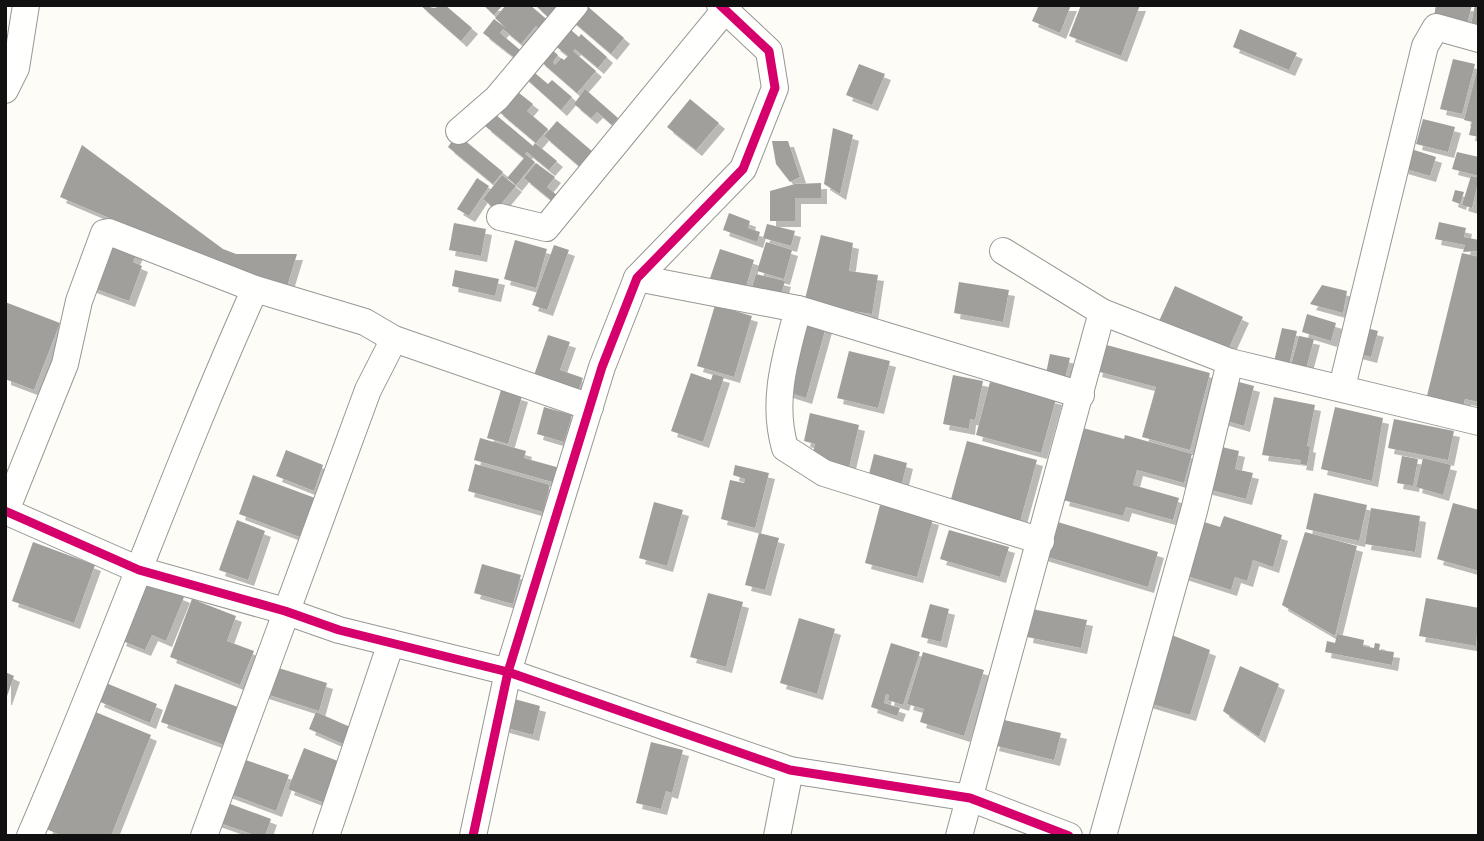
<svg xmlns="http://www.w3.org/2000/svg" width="1484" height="841" font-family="Bitter,serif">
<defs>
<filter id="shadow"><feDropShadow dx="6" dy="6" stdDeviation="0" flood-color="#0004"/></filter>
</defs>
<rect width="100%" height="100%" fill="#fdfcf7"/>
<g fill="#a19f9c" filter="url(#shadow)">
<polygon points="420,5 434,8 445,5 472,28 461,41"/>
<polygon points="483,5 503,5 494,15"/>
<polygon points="506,5 530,5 551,23 543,32 536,26 521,44 503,29 500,33 526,55 520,62 483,33 494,19 506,28 495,18"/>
<polygon points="535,5 555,5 559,9 550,19"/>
<polygon points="586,5 624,38 611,54 570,19"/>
<polygon points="1039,5 1071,5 1060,33 1032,21"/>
<polygon points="1081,5 1140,5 1121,56 1069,36"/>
<polygon points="1436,5 1472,5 1467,24 1434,16"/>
<polygon points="1475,5 1479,5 1479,26 1471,25"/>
<polygon points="1240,29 1297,53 1289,70 1233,47"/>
<polygon points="571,30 579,37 581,34 607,57 598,68 575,49 573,51 596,71 577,93 539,60 550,48 558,55 553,62 555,65 561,58 564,60 568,56 554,45"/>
<polygon points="1453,59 1475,64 1462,114 1440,109"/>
<polygon points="859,64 885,74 872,105 846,95"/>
<polygon points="1478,67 1479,67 1479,137 1469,135 1472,122 1464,120"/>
<polygon points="529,68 548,84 552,80 572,97 561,110 523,76"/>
<polygon points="514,89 533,104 527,111 548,129 536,143 497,110"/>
<polygon points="585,89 618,118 612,125 597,112 591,118 574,104"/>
<polygon points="690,99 719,123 696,150 667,127"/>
<polygon points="495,114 533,146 535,143 557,161 549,170 527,152 525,154 535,162 516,185 507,178 524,158 485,126"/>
<polygon points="1423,119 1455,127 1448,152 1416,144"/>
<polygon points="557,121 593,152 580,167 544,136"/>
<polygon points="833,128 853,135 840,194 824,184"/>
<polygon points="457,134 503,172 493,184 448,147"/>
<polygon points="772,141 788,141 800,177 790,182 776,164"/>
<polygon points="82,145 223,249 236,254 297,254 285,293 60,197"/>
<polygon points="1408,148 1436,157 1430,176 1402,168"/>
<polygon points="1457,152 1479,157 1479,176 1452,169"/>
<polygon points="536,163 555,177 547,187 562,199 557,205 524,178"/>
<polygon points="502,175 516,186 496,210 483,199"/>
<polygon points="1471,176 1479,178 1472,208 1462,205"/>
<polygon points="477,178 489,186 469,216 457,209"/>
<polygon points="821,183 821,198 795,198 795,221 770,221 770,191 795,184"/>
<polygon points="1455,190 1464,192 1460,204 1452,201"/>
<polygon points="729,213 750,221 748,228 760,232 757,242 723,230"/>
<polygon points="1439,222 1466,228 1464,237 1479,240 1479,251 1463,252 1465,245 1435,239"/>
<polygon points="454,223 486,229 481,256 449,250"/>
<polygon points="767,224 795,231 791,246 763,238"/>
<polygon points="107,235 139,248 133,262 142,266 129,301 88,286"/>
<polygon points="821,235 853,243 849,271 878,275 872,314 804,303"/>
<polygon points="515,240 547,249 536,288 504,279"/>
<polygon points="766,242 792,250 784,279 757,271"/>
<polygon points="554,245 569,250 547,310 532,305"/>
<polygon points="720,249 754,260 744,293 709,281"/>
<polygon points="1462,253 1479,257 1479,402 1465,399 1460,417 1424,408"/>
<polygon points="455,270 499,279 495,296 452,286"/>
<polygon points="756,274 785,281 779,302 750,294"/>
<polygon points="959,282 1009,290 1003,322 954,313"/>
<polygon points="1322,285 1347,291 1343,313 1310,304"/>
<polygon points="1175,286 1243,317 1227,352 1159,321"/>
<polygon points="5,302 60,323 34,390 5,379"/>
<polygon points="715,305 752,316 734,377 697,366"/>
<polygon points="1307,314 1336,323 1331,341 1302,332"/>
<polygon points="804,320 826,327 806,398 784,391"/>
<polygon points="1352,324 1378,331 1371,357 1345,350"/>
<polygon points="1282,328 1297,331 1288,369 1273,366"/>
<polygon points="548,335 570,342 560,370 583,378 576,397 532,381"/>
<polygon points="1299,336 1314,339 1305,373 1290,369"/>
<polygon points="1103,344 1210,373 1190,450 1142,437 1156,387 1096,371"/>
<polygon points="849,351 890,361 878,408 837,398"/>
<polygon points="1050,354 1070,358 1063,387 1044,383"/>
<polygon points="691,373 711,380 713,374 724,377 703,442 671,431"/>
<polygon points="953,375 983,381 975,420 970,419 969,429 943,424"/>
<polygon points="1224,378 1254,386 1244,426 1214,417"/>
<polygon points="990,382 1056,399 1041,453 976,435"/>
<polygon points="501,390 522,396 508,444 487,438"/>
<polygon points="1274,397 1315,405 1307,446 1310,447 1307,465 1300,464 1301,460 1262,455"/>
<polygon points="544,407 572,415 564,442 537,434"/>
<polygon points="1335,407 1383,418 1372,481 1321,469"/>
<polygon points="810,413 859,425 847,476 812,457 815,444 804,441"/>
<polygon points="1394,419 1454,431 1448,460 1388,448"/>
<polygon points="1083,428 1124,439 1125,435 1192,454 1184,483 1137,470 1133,485 1179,498 1173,520 1126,507 1123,516 1063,500"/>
<polygon points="480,438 526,451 524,458 560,468 556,483 474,460"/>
<polygon points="967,441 1037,460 1018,529 948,510"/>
<polygon points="1209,444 1239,451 1235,469 1253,473 1246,499 1199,487"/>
<polygon points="286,450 323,465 314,491 276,476"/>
<polygon points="874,454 907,463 899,495 866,486"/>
<polygon points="1402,456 1418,459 1413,486 1397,483"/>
<polygon points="1423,458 1451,465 1443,495 1416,487"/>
<polygon points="475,464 550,485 543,512 468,491"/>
<polygon points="735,465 769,473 755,528 721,519 730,480 744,483 745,479 733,475"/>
<polygon points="253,475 315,498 300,537 239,514"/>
<polygon points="1314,493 1367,505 1359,541 1306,529"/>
<polygon points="654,502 683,510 667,566 639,558"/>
<polygon points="1453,503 1479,510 1479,571 1437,559"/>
<polygon points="880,505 933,519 917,577 865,563"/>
<polygon points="1371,508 1420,516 1415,552 1365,544"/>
<polygon points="1224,516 1282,535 1273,567 1253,560 1247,581 1235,577 1231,590 1178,573 1204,522 1220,527"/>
<polygon points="237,520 265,531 248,580 219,570"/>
<polygon points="1051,520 1158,552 1148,587 1041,555"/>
<polygon points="949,530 1009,547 1000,577 940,559"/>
<polygon points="1305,532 1357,546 1335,636 1282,605"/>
<polygon points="759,533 779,538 765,590 745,585"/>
<polygon points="33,542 95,565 74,623 12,601"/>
<polygon points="482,564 521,575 513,604 474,593"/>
<polygon points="145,581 184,597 166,641 152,635 145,650 120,640"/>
<polygon points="708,593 743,602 726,667 690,657"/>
<polygon points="1426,598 1479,608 1476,646 1419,636"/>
<polygon points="192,599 236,616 227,641 254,651 240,685 170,657"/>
<polygon points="930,604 949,609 941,642 921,637"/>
<polygon points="1032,609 1087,620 1081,648 1027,637"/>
<polygon points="799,618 835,629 817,694 780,683"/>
<polygon points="1159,630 1210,650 1190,715 1142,701"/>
<polygon points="1337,634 1364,640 1363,646 1374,648 1375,643 1380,644 1379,650 1394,652 1392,665 1325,652 1327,641 1335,643"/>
<polygon points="891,643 920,652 903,705 888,700 889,695 886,694 884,703 900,708 897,716 871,707"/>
<polygon points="923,652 984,670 964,736 920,722 924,709 907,704"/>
<polygon points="269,665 327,683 319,711 260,692"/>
<polygon points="1240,666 1279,684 1259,737 1223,711"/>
<polygon points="5,672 14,676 6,699 5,699"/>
<polygon points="106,683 157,704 150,723 98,701"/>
<polygon points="175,684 238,707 224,745 161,722"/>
<polygon points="507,697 540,706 533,735 500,726"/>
<polygon points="93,711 151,735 111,836 63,836 46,829"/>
<polygon points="316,712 357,730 350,747 309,729"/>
<polygon points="1000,719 1061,733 1054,760 993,745"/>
<polygon points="651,742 683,750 672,793 666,791 661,809 636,803"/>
<polygon points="304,748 343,763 327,804 288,789"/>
<polygon points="237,757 289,775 276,811 225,792"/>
<polygon points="217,799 271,819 265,836 257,836 209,819"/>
</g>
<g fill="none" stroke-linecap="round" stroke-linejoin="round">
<defs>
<g id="minor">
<polyline points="5,90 16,68 26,5"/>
<polyline points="459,131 497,98 575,5"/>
<polyline points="500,217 546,228 729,5"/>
<polyline points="1003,251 1102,312 1230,362 1479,422"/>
<polyline points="637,278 798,309 1081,395"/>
<path d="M798,309C786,356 771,400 785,448L824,473L1041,541"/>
<polyline points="1342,387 1425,46 1436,27 1479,39"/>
<polyline points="5,511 139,570 285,611 339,630 508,672 790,770 970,798 1069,836"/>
<polyline points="5,513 65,364 79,301 104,233 109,232 255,289 365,322 394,339 590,407"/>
<path d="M30,836C109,655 174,469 255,289"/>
<polyline points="204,836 368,390 394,339"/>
<polyline points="326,836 391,643"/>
<polyline points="473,836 508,672 602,367 637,278 743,169 775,88 769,51 720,5"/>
<polyline points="777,836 790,770"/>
<polyline points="959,836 1102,312"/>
<polyline points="1103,836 1194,511 1230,362"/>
</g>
</defs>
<use href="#minor" stroke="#979795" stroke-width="28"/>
<use href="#minor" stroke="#fffffe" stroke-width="26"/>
<defs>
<g id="cycleway">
<polyline points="5,511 139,570 285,611 339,630 508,672 790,770 970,798 1069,836"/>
<polyline points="473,836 508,672 602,367 637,278 743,169 775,88 769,51 720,5"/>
</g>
</defs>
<use href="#cycleway" stroke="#fff" stroke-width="13"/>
<use href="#cycleway" stroke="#d6006c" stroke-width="9"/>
</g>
<rect width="1484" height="841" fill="none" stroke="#111111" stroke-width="14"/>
</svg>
